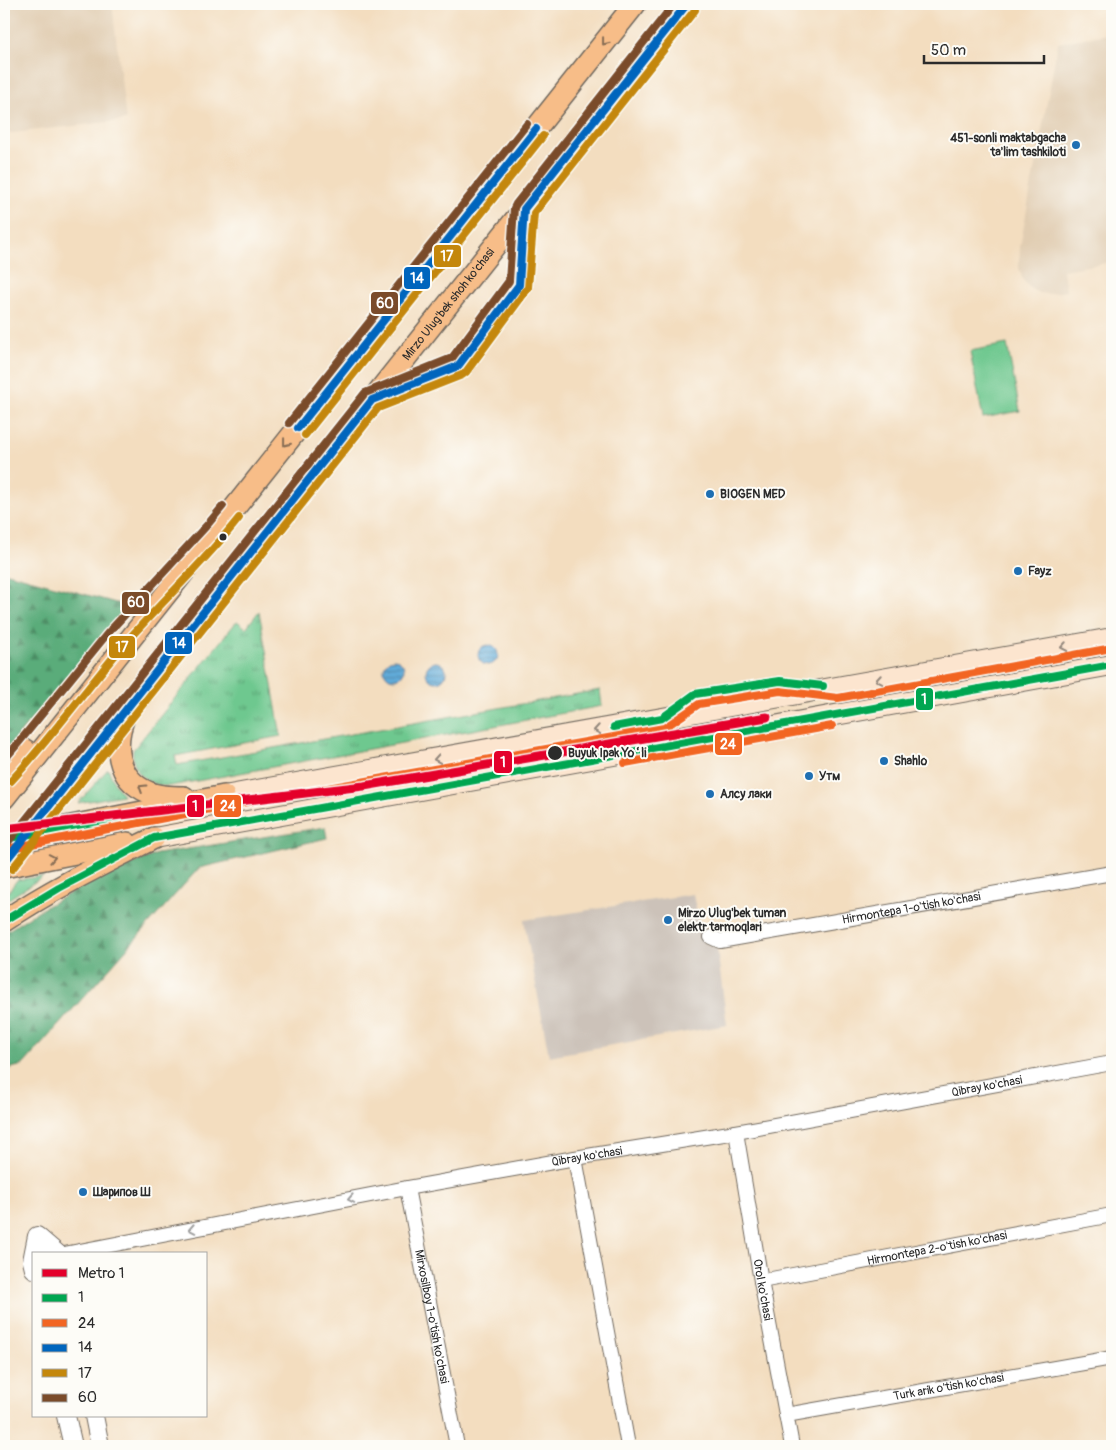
<svg xmlns="http://www.w3.org/2000/svg" width="1116" height="1450" font-family="Pangolin,sans-serif">
<defs>
<pattern id="grass-tufts" width="24" height="20" patternUnits="userSpaceOnUse" patternTransform="scale(1.25)"><rect width="24" height="20" fill="#6ec88f"/><path d="M3 7l-1-3M5 7V3M7 7l1-3M15 17l-1-3M17 17v-4M19 17l1-3" fill="none" stroke="#5ba375"/></pattern>
<pattern id="forest-firs" width="22" height="20" patternUnits="userSpaceOnUse" patternTransform="scale(1.25)"><rect width="22" height="20" fill="#5aac7a"/><path d="M5 1l3.5 6h-7zM16 11l3.5 6h-7z" fill="#4b8c64"/></pattern>
<pattern id="water-rules" width="6" height="5" patternUnits="userSpaceOnUse" patternTransform="scale(1.25)"><rect width="6" height="5" fill="#61aad8"/><path d="M0 2.5h6" fill="none" stroke="#508baf"/></pattern>
</defs>
<rect width="100%" height="100%" fill="#fdfcf7"/>
<filter id="ink" filterUnits="userSpaceOnUse"><feTurbulence type="fractalNoise" baseFrequency=".02" numOctaves="2"/><feDisplacementMap in="SourceGraphic" scale="10" xChannelSelector="R" yChannelSelector="G"/><feConvolveMatrix kernelMatrix="1 2 1 2 8 2 1 2 1" color-interpolation-filters="sRGB"/></filter>
<filter id="wash" filterUnits="userSpaceOnUse"><feTurbulence type="fractalNoise" baseFrequency=".0096" numOctaves="4" result="noise"/><feDisplacementMap in="SourceGraphic" scale="20" xChannelSelector="R" yChannelSelector="G"/><feGaussianBlur stdDeviation="1.12" result="paint"/><feColorMatrix in="noise" values="0 0 0 0 0 0 0 0 0 0 0 0 0 0 0 0 0 1.4 0 .05"/><feComposite in="paint" operator="in"/></filter>
<g filter="url(#wash)">
<rect width="100%" height="100%" fill="#f3ddbf"/>
<g fill="#e1cdb2">
<polygon points="4,4 112,4 126,120 4,134"/>
<polygon points="1112,33 1112,262 1063,270 1066,291 1048,294 1039,293 1031,289 1023,280 1019,268 1020,247 1058,43"/>
</g>
<polygon fill="#ccc2b9" points="693,894 703,942 717,948 727,1025 549,1056 524,920"/>
<g fill="url(#grass-tufts)" stroke="#4c7a5d">
<path d="M259,611L281,736L175,756L177,765L600,690L602,706L170,786C148,787 131,772 133,750L237,621L246,628Z"/>
<polygon points="108,769 114,782 123,795 78,803"/>
<polygon points="44,876 4,902 4,898 17,880"/>
</g>
<g fill="url(#forest-firs)" stroke="#426c52">
<polygon points="4,572 127,606 4,752"/>
<polygon points="325,827 327,838 199,868 23,1065 4,1070 4,933 38,911 76,890 116,870 157,854"/>
</g>
<polygon fill="#6ec88f" stroke="#4c7a5d" points="1007,344 1020,411 983,418 970,351"/>
<g fill="url(#water-rules)" stroke="#466a82">
<circle cx="488" cy="655" r="10"/>
<circle cx="394" cy="669" r="10"/>
<circle cx="436" cy="672" r="10"/>
</g>
</g>
<g filter="url(#ink)">
<g fill="none" stroke-linecap="round" stroke-linejoin="round">
<defs>
<g id="minor">
<path id="s1" d="M711,937L720,941L1112,873"/>
<path id="s2" d="M736,1132L761,1281L792,1446"/>
<polyline points="575,1158 628,1446"/>
<path id="s3" d="M407,1188L457,1446"/>
<path id="s4" d="M64,1254L407,1188L575,1158L736,1132L1112,1063"/>
<path id="s5" d="M761,1281L1112,1215"/>
<path id="s6" d="M786,1415L1112,1358"/>
</g>
<g id="tertiary">
<polyline points="34,1269 32,1261 37,1236 58,1254"/>
<polyline points="66,1416 73,1446"/>
<polyline points="94,1416 100,1446"/>
</g>
<g id="secondary">
<polyline points="224,796 1112,638"/>
<polyline points="154,838 1112,665"/>
</g>
<g id="primary">
<path d="M125,715C113,743 116,779 148,792C159,797 172,797 184,797"/>
<polyline points="4,774 25,750"/>
<polyline points="4,798 635,4"/>
<polyline points="20,836 224,796"/>
<path id="s7" d="M4,863L687,4"/>
<polyline points="4,867 127,843"/>
<path d="M4,921C52,889 103,864 154,838"/>
</g>
</defs>
<use href="#minor" stroke="#71695f" stroke-width="16"/>
<use href="#tertiary" stroke="#71695f" stroke-width="20"/>
<use href="#secondary" stroke="#71695f" stroke-width="22"/>
<use href="#primary" stroke="#71695f" stroke-width="24"/>
<use href="#minor" stroke="#fff" stroke-width="14"/>
<use href="#tertiary" stroke="#fff" stroke-width="18"/>
<use href="#secondary" stroke="#fce5cf" stroke-width="20"/>
<use href="#primary" stroke="#f7bd88" stroke-width="21"/>
<defs>
<g id="bus-1">
<polyline points="614,727 662,718 695,694 780,681 823,686"/>
<polyline points="4,839 171,807"/>
<polyline points="4,921 59,888 154,838 1112,665"/>
</g>
<g id="bus-2">
<polyline points="625,763 832,726"/>
<polyline points="6,849 226,806 664,728 699,704 780,691 838,698 1112,648"/>
</g>
<g id="bus-3">
<polyline points="298,428 536,129"/>
<polyline points="4,863 372,400 458,366 519,285 524,209 687,4"/>
</g>
<g id="bus-4">
<polyline points="305,435 543,136"/>
<path d="M11,781C50,739 84,692 121,648C159,604 203,564 239,518"/>
<polyline points="12,869 378,408 462,375 466,372 528,288 534,213 695,10"/>
</g>
<g id="bus-5">
<polyline points="289,423 527,124"/>
<polyline points="4,760 20,741 107,634 208,524 223,506"/>
<polyline points="4,847 365,393 452,358 509,281 514,208 516,204 674,4"/>
</g>
</defs>
<use href="#bus-1" stroke="#fdfcf7" stroke-width="11"/>
<use href="#bus-2" stroke="#fdfcf7" stroke-width="11"/>
<use href="#bus-3" stroke="#fdfcf7" stroke-width="11"/>
<use href="#bus-4" stroke="#fdfcf7" stroke-width="11"/>
<use href="#bus-5" stroke="#fdfcf7" stroke-width="11"/>
<use href="#bus-1" stroke="#00a651" stroke-width="8"/>
<use href="#bus-2" stroke="#f26522" stroke-width="8"/>
<use href="#bus-3" stroke="#0065bd" stroke-width="8"/>
<use href="#bus-4" stroke="#c4870b" stroke-width="8"/>
<use href="#bus-5" stroke="#7a4b2a" stroke-width="8"/>
<defs>
<polyline id="metro-1" points="4,829 364,786 767,717"/>
</defs>
<use href="#metro-1" stroke="#fdfcf7" stroke-width="12"/>
<use href="#metro-1" stroke="#e4002b" stroke-width="9"/>
</g>
<defs><path id="oneway-chevron" d="M-2-3.5L2.5 0L-2 3.5" fill="none" stroke-width="1.6" stroke-linecap="round" stroke-linejoin="round" transform="scale(1.25)"/></defs>
<g stroke="#876d55">
<use href="#oneway-chevron" transform="translate(605 42) rotate(128)"/>
<use href="#oneway-chevron" transform="translate(286 443) rotate(128)"/>
<use href="#oneway-chevron" transform="translate(142 788) rotate(-148)"/>
<use href="#oneway-chevron" transform="translate(52 858) rotate(-11)"/>
</g>
<g stroke="#94887d">
<use href="#oneway-chevron" transform="translate(1064 647) rotate(170)"/>
<use href="#oneway-chevron" transform="translate(879 680) rotate(170)"/>
<use href="#oneway-chevron" transform="translate(597 730) rotate(170)"/>
<use href="#oneway-chevron" transform="translate(437 759) rotate(170)"/>
</g>
<g stroke="#a0a0a0">
<use href="#oneway-chevron" transform="translate(351 1199) rotate(169)"/>
<use href="#oneway-chevron" transform="translate(192 1229) rotate(169)"/>
</g>
</g>
<g fill="#1f6fb2" stroke="#fdfcf7" stroke-width="2">
<circle cx="1076" cy="145" r="5"/>
<circle cx="710" cy="494" r="5"/>
<circle cx="1018" cy="571" r="5"/>
<circle cx="884" cy="761" r="5"/>
<circle cx="809" cy="776" r="5"/>
<circle cx="710" cy="794" r="5"/>
<circle cx="668" cy="920" r="5"/>
<circle cx="83" cy="1192" r="5"/>
</g>
<g fill="#2b2b2b" stroke="#fdfcf7" stroke-width="2">
<circle cx="223" cy="537" r="4.5"/>
<circle cx="555" cy="753" r="8"/>
</g>
<g text-anchor="middle" stroke-width="4" stroke-linejoin="round" paint-order="stroke">
<g font-size="12" font-weight="bold" fill="#2b2b2b" stroke="#fdfcf7" text-anchor="start">
<text x="1066" y="142" text-anchor="end">451-sonli maktabgacha<tspan x="1066" dy="14">ta'lim tashkiloti</tspan></text>
<text x="720" y="498">BIOGEN MED</text>
<text x="1028" y="575">Fayz</text>
<text x="894" y="765">Shahlo</text>
<text x="819" y="780">Утм</text>
<text x="720" y="798">Алсу лаки</text>
<text x="678" y="917">Mirzo Ulug'bek tuman<tspan x="678" dy="14">elektr tarmoqlari</tspan></text>
<text x="93" y="1196">Шарипов Ш</text>
</g>
<g font-size="12" fill="#2b2b2b" stroke="#fdfcf7">
<text dy="4" stroke="none"><textPath href="#s7" startOffset="714">Mirzo Ulug'bek shoh ko'chasi</textPath></text>
<text dy="4" stroke="none"><textPath href="#s1" startOffset="204">Hirmontepa 1-o'tish ko'chasi</textPath></text>
<text dy="4" stroke="none"><textPath href="#s4" startOffset="938">Qibray ko'chasi</textPath></text>
<text dy="4" stroke="none"><textPath href="#s4" startOffset="532">Qibray ko'chasi</textPath></text>
<text dy="4" stroke="none"><textPath href="#s5" startOffset="179">Hirmontepa 2-o'tish ko'chasi</textPath></text>
<text dy="4" stroke="none"><textPath href="#s2" startOffset="160">Orol ko'chasi</textPath></text>
<text dy="4" stroke="none"><textPath href="#s3" startOffset="131">Mirxosilboy 1-o'tish ko'chasi</textPath></text>
<text dy="4" stroke="none"><textPath href="#s6" startOffset="165">Turk arik o'tish ko'chasi</textPath></text>
</g>
<g font-size="12" font-weight="bold" fill="#2b2b2b" stroke="#fdfcf7" text-anchor="start">
<text x="568" y="757">Buyuk Ipak Yoʻli</text>
</g>
</g>
<g stroke="#fdfcf7" stroke-width="2">
<rect x="433" y="244" width="29" height="24" rx="5" fill="#c4870b"/>
<rect x="403" y="266" width="28" height="24" rx="5" fill="#0065bd"/>
<rect x="370" y="291" width="29" height="24" rx="5" fill="#7a4b2a"/>
<rect x="121" y="591" width="29" height="24" rx="5" fill="#7a4b2a"/>
<rect x="164" y="631" width="29" height="24" rx="5" fill="#0065bd"/>
<rect x="108" y="635" width="28" height="24" rx="5" fill="#c4870b"/>
<rect x="915" y="687" width="19" height="24" rx="5" fill="#00a651"/>
<rect x="714" y="732" width="29" height="24" rx="5" fill="#f26522"/>
<rect x="493" y="750" width="20" height="24" rx="5" fill="#e4002b"/>
<rect x="213" y="794" width="29" height="24" rx="5" fill="#f26522"/>
<rect x="186" y="794" width="19" height="24" rx="5" fill="#e4002b"/>
</g>
<g font-size="14" text-anchor="middle" font-weight="bold" fill="#fff">
<text x="447" y="261">17</text>
<text x="417" y="283">14</text>
<text x="385" y="308">60</text>
<text x="136" y="607">60</text>
<text x="179" y="648">14</text>
<text x="122" y="652">17</text>
<text x="924" y="704">1</text>
<text x="728" y="749">24</text>
<text x="503" y="767">1</text>
<text x="228" y="811">24</text>
<text x="195" y="811">1</text>
</g>
<rect width="1116" height="1450" fill="none" stroke="#fdfcf7" stroke-width="20"/>
<rect x="32" y="1252" width="175" height="165" fill="#fdfcf7" stroke="#a9a8a5"/>
<rect x="42" y="1269" width="25" height="8" fill="#e4002b" stroke="#a9a8a5"/>
<text x="78" y="1278" font-size="15" fill="#2b2b2b">Metro 1</text>
<rect x="42" y="1294" width="25" height="8" fill="#00a651" stroke="#a9a8a5"/>
<text x="78" y="1302" font-size="15" fill="#2b2b2b">1</text>
<rect x="42" y="1319" width="25" height="8" fill="#f26522" stroke="#a9a8a5"/>
<text x="78" y="1328" font-size="15" fill="#2b2b2b">24</text>
<rect x="42" y="1344" width="25" height="8" fill="#0065bd" stroke="#a9a8a5"/>
<text x="78" y="1352" font-size="15" fill="#2b2b2b">14</text>
<rect x="42" y="1369" width="25" height="8" fill="#c4870b" stroke="#a9a8a5"/>
<text x="78" y="1378" font-size="15" fill="#2b2b2b">17</text>
<rect x="42" y="1394" width="25" height="8" fill="#7a4b2a" stroke="#a9a8a5"/>
<text x="78" y="1402" font-size="15" fill="#2b2b2b">60</text>
<path d="M924 55v8h120v-8" fill="none" stroke="#2b2b2b" stroke-width="2.5"/>
<text x="931" y="55" font-size="15" fill="#2b2b2b" stroke="#fdfcf7" stroke-width="4" paint-order="stroke">50 m</text>
</svg>
